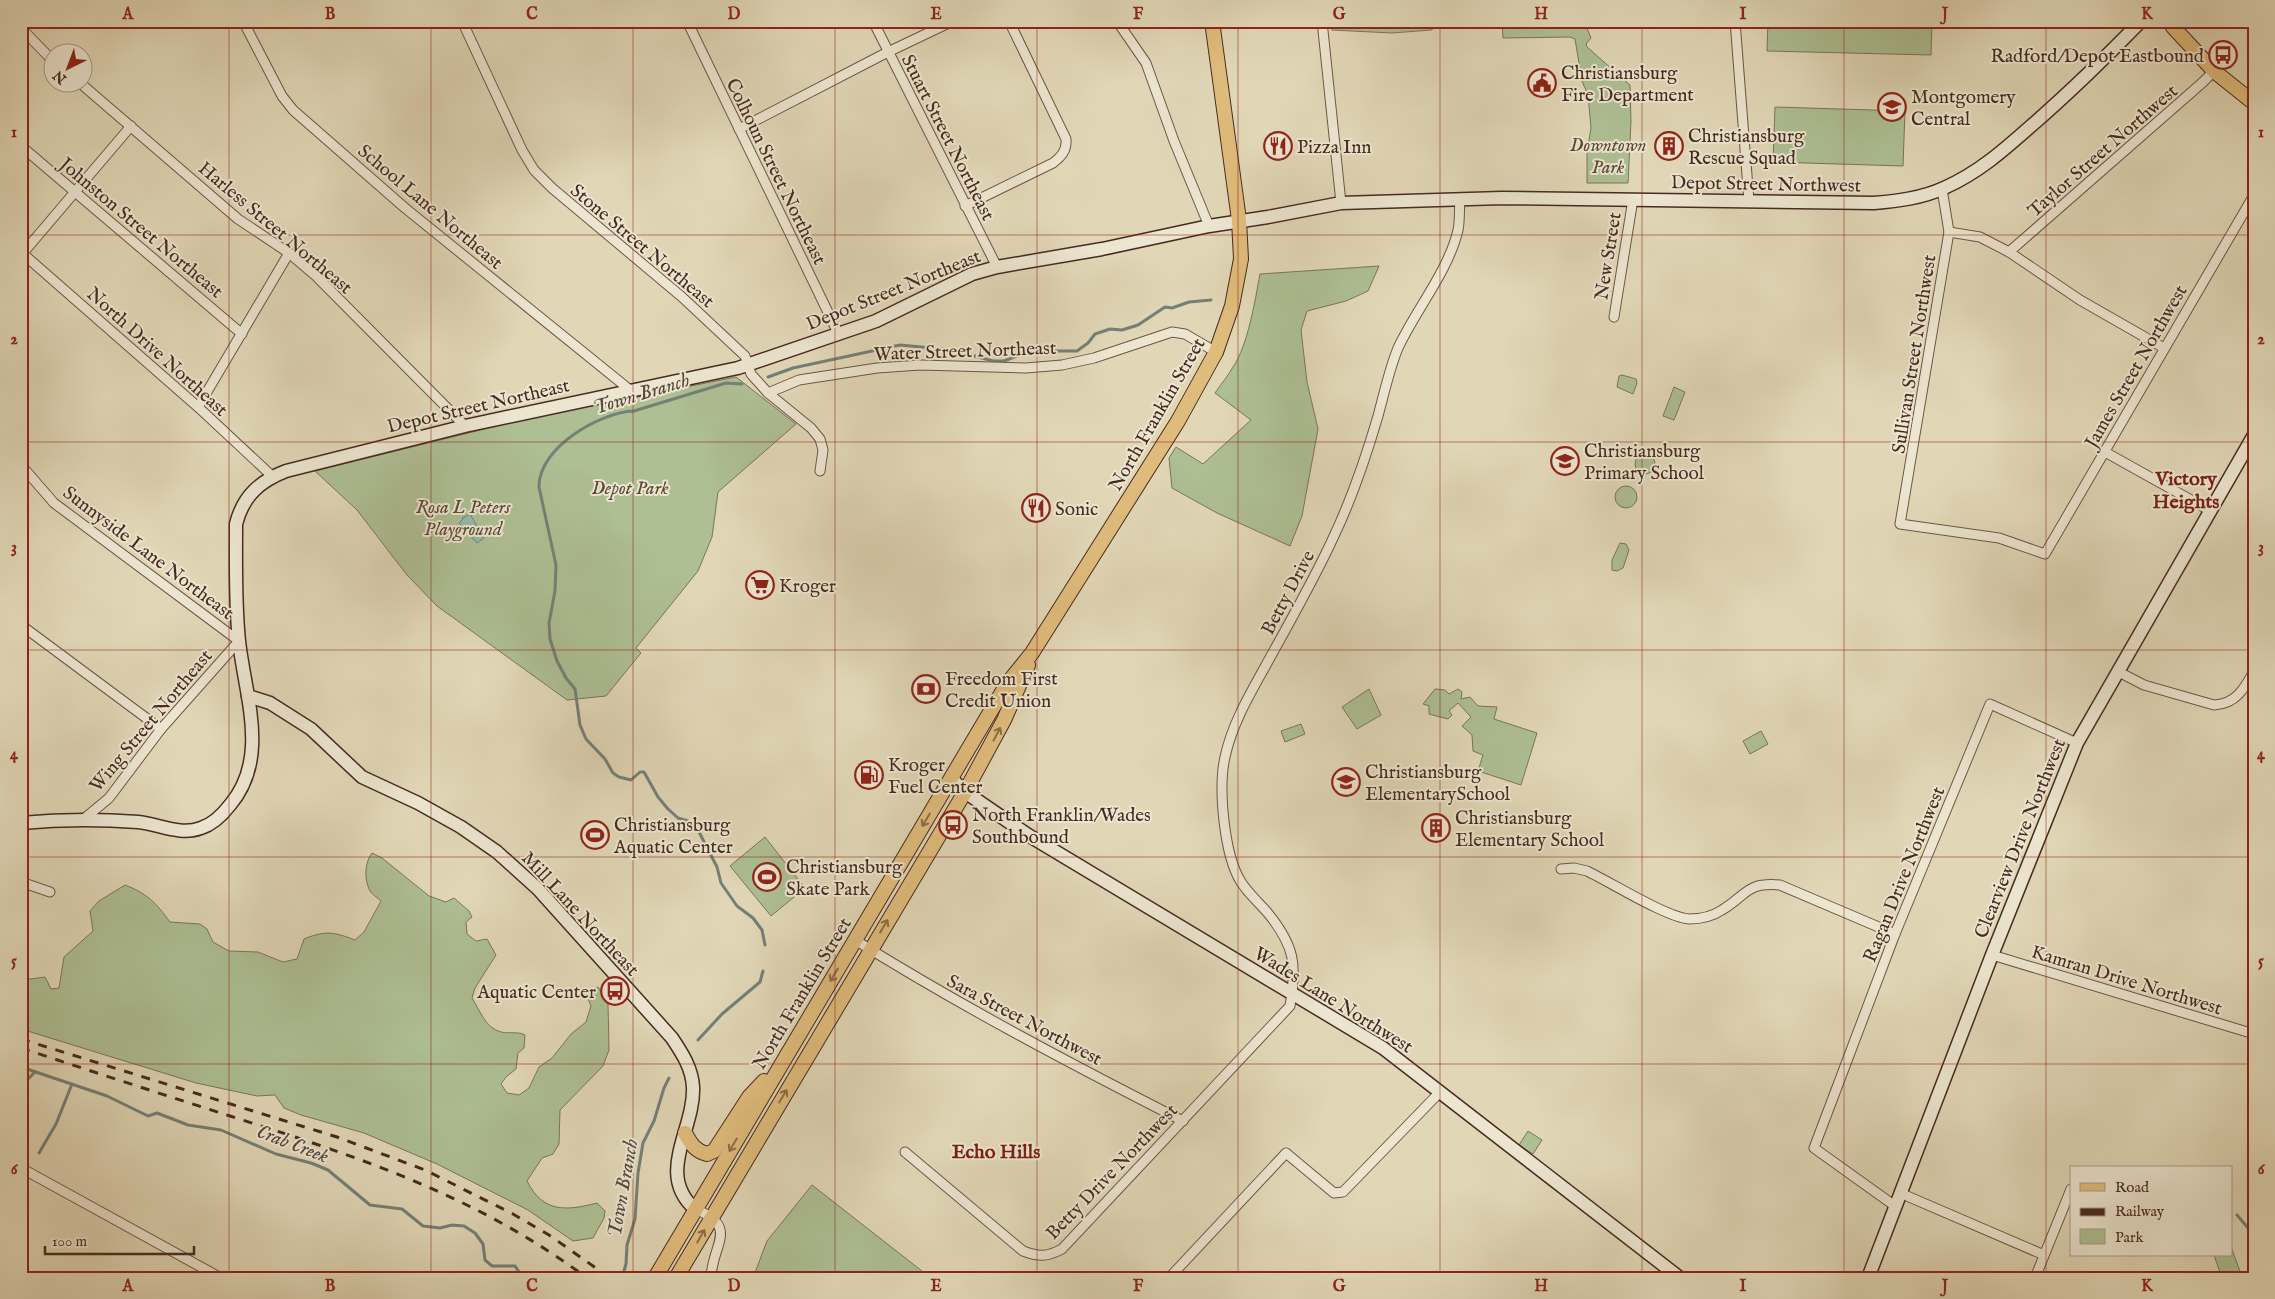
<svg xmlns="http://www.w3.org/2000/svg" width="2275" height="1299" font-family="'IM FELL English',serif">
<rect width="100%" height="100%" fill="#e1d7b7"/>
<filter id="stains"><feTurbulence type="fractalNoise" baseFrequency=".004" numOctaves="4"/><feColorMatrix values="0 0 0 0 .2 0 0 0 0 .09 0 0 0 0 .02 0 0 0 .5 -.17"/></filter>
<radialGradient id="worn" r=".72"><stop offset=".6" stop-color="#630" stop-opacity="0"/><stop offset="1" stop-color="#630" stop-opacity=".3"/></radialGradient>
<g fill="#adbf93" stroke="#7a755a">
<polygon points="1331,21 1447,21 1431,30 1392,33 1332,30"/>
<polygon points="1502,21 1584,21 1591,38 1586,44 1587,47 1630,85 1631,121 1628,183 1587,183 1587,152 1591,128 1588,95 1582,81 1575,39 1570,37 1503,38"/>
<polygon points="1768,21 1932,21 1931,55 1767,51"/>
<polygon points="1775,107 1905,111 1903,166 1773,162"/>
<path d="M1379,266L1368,291L1346,301L1307,311L1301,330L1307,382L1318,429L1302,516L1290,546L1217,513L1172,488L1169,458L1176,447L1203,464L1251,420L1215,393C1221,384 1228,376 1233,367C1248,345 1255,301 1260,274Z"/>
<polygon points="1622,375 1636,379 1637,383 1633,394 1617,387 1619,376"/>
<polygon points="736,377 796,424 718,492 712,537 698,571 636,648 641,653 606,696 567,700 437,606 407,575 357,510 315,471 521,420"/>
<polygon points="1674,387 1685,392 1674,420 1663,416"/>
<circle cx="1645" cy="464" r="10"/>
<circle cx="1626" cy="497" r="11"/>
<polygon points="1620,543 1626,544 1629,550 1623,568 1617,571 1612,570 1612,560"/>
<polygon points="1369,689 1381,715 1357,729 1342,707"/>
<polygon points="1435,689 1445,690 1449,694 1458,689 1462,692 1461,699 1470,697 1478,706 1497,707 1494,719 1537,733 1521,785 1478,771 1483,755 1473,751 1472,735 1462,726 1471,717 1458,703 1449,711 1452,715 1448,719 1429,714 1429,706 1423,704"/>
<polygon points="1301,724 1305,734 1285,742 1281,731"/>
<polygon points="1761,731 1768,744 1750,754 1743,741"/>
<polygon points="765,837 805,888 771,916 730,866"/>
<path d="M372,853L382,858L429,896L446,902L454,898L469,911L472,917L466,922L467,934L476,941L487,939L496,955L475,988L472,998C480,1010 485,1028 501,1032C510,1034 517,1031 525,1035L524,1048L518,1053L516,1069L506,1077L501,1084L507,1093L519,1095L529,1088L539,1067L552,1058L571,1034L586,1022L591,1006L586,994L598,987L608,1003L609,1050L603,1066L560,1110L559,1144L553,1154L542,1158L527,1181C543,1213 566,1211 597,1203L605,1211L604,1218L593,1238L573,1241L528,1210L437,1164L364,1133L301,1115L284,1108L275,1095L257,1096L196,1083L21,1029V976L31,979L45,977L51,989L59,988L64,957L93,931L90,911L99,901L125,885C148,894 156,903 170,922L200,924L207,929L213,942L229,951L258,952L283,962L297,959L304,939C326,930 334,932 355,940L364,932L381,901C378,898 371,894 369,889C364,878 365,862 372,853Z"/>
<polygon points="1528,1131 1542,1140 1533,1154 1519,1145"/>
<polygon points="812,1185 927,1275 931,1278 753,1278 767,1241"/>
<polygon points="2231,1247 2241,1274 2231,1278 2222,1278 2214,1255 2231,1255"/>
</g>
<polygon fill="#94b9b1" stroke="#758077" points="470,514 484,538 477,543 459,523 463,519 462,518"/>
<g fill="none" stroke-linecap="round" stroke-linejoin="round">
<g stroke="#758077" stroke-width="3">
<polyline points="768,377 793,368 900,345 953,350 993,361 1004,361 1030,351 1077,351 1088,343 1095,334 1110,329 1122,330 1138,325 1165,307 1172,308 1189,302 1211,300"/>
<path d="M742,384L726,383L634,411C600,412 538,448 539,487L556,565L555,591L549,623L550,639L557,661L566,678L575,689L580,725L586,739L605,759L613,773L619,777L631,780L640,772H644L658,797L668,809L678,818L688,821L699,832L717,867L721,883L737,906L753,918L762,930L765,945"/>
<polyline points="698,1040 722,1014 760,982 763,971"/>
<polyline points="21,1067 107,1096 148,1116 157,1113 188,1125 221,1130 276,1154 311,1163 328,1170 370,1205 402,1209 423,1226 440,1228 452,1225 464,1226 475,1233 483,1244 485,1260 492,1266 515,1266 523,1278"/>
<polyline points="21,1086 35,1072"/>
<polyline points="39,1153 56,1124 72,1084"/>
<polyline points="2237,1215 2254,1235"/>
<polyline points="622,1278 626,1264 627,1245 635,1219 638,1173 643,1143 654,1121 664,1088 669,1078"/>
</g>
<defs>
<g id="street">
<polyline points="243,21 282,96 293,110 405,208 630,390"/>
<polyline points="462,21 522,150 534,170 552,188 682,297 745,356 751,374 768,393 811,428 820,439 823,450 820,471"/>
<polyline points="687,21 839,335"/>
<polyline points="873,21 997,267"/>
<polyline points="1117,21 1146,63 1174,141 1209,226"/>
<polyline points="1322,21 1341,203"/>
<polyline points="1735,21 1749,201"/>
<polyline points="21,28 52,60"/>
<polyline points="79,82 238,219 289,253 316,276 465,426"/>
<polyline points="739,129 888,52 953,21"/>
<polyline points="21,146 242,334"/>
<polyline points="1942,189 1949,232 1900,524 1999,538 2045,554 2254,195"/>
<path d="M965,206L1053,163C1062,156 1067,150 1066,139L1009,21"/>
<polyline points="1949,232 1980,237 2009,252 2080,300 2164,348"/>
<polyline points="21,252 198,407 272,476"/>
<polyline points="2009,252 2202,83 2214,71"/>
<polyline points="23,253 131,126"/>
<polyline points="1614,317 1633,199"/>
<polyline points="768,393 799,380 877,368 920,365 1026,368 1062,365 1094,358 1172,332 1185,334 1216,352"/>
<polyline points="198,407 289,253"/>
<polyline points="2105,452 2209,510"/>
<polyline points="21,465 54,503 239,641 161,729 109,798 85,818"/>
<polyline points="21,625 161,729"/>
<path d="M2117,671L2144,685L2214,705C2236,704 2244,689 2254,671"/>
<path d="M1561,869L1574,868L1587,871C1612,883 1666,917 1689,919C1700,919 1713,916 1722,910C1747,895 1746,882 1780,885L1895,934"/>
<polyline points="21,882 50,892"/>
<path d="M855,940C961,1006 1071,1064 1183,1121"/>
<polyline points="1992,955 2254,1034"/>
<path d="M905,1152L1023,1251C1039,1257 1047,1257 1062,1249L1290,1006C1297,965 1295,946 1267,912C1259,903 1248,893 1241,882C1224,855 1218,788 1225,757C1232,724 1250,694 1266,665C1289,623 1314,580 1334,536C1352,498 1366,457 1378,416C1384,394 1389,370 1398,348C1415,311 1449,270 1458,230C1460,221 1459,210 1460,200"/>
<polyline points="21,1168 221,1278"/>
<polyline points="1900,1193 2044,1255"/>
<polyline points="1895,1206 1814,1148 1895,934 1990,704 2077,743"/>
<path d="M695,1209C740,1227 712,1244 711,1278"/>
<polyline points="1169,1278 1286,1153 1334,1193 1343,1192 1440,1092"/>
<polyline points="2035,1278 2071,1189"/>
</g>
<g id="secondary">
<path d="M248,696L270,703L311,729L362,777L418,803L461,827L497,852L538,889L672,1038C682,1053 692,1068 693,1087C695,1129 655,1174 695,1209"/>
<polyline points="951,778 965,792 1028,835 1383,1048 1680,1278"/>
<path d="M21,823C62,819 98,819 138,822C159,824 180,836 201,828C214,824 223,814 230,805C270,758 245,696 239,641C235,603 236,563 236,524C243,496 260,481 286,471L465,426L738,368L876,321L972,274L997,267L1102,249L1209,226L1268,217L1341,203L1502,198L1874,203C1898,201 1922,198 1944,188C1978,173 2004,150 2031,126C2069,93 2105,58 2141,21"/>
<polyline points="1868,1278 1992,955 2077,743 2254,435"/>
</g>
<g id="primary">
<polyline points="2170,21 2173,27 2214,71 2254,103"/>
<path d="M685,1133C691,1144 695,1151 707,1154L714,1151L749,1097L764,1081"/>
<polyline points="655,1278 989,714 1007,684 1032,653 1178,421 1216,352 1232,306 1241,259 1239,220 1212,21"/>
<polyline points="676,1278 965,792 1004,720 1028,665"/>
</g>
</defs>
<use href="#street" stroke="#6e5646" stroke-width="11"/>
<use href="#secondary" stroke="#472b20" stroke-width="15"/>
<use href="#primary" stroke="#472b20" stroke-width="16"/>
<use href="#street" stroke="#ece5d0" stroke-width="9"/>
<use href="#secondary" stroke="#ece5d0" stroke-width="12"/>
<use href="#primary" stroke="#e0bc7c" stroke-width="14"/>
<g stroke="#472b20" stroke-width="3" stroke-dasharray="9 9" stroke-linecap="butt">
<polyline points="21,1039 337,1137 425,1170 513,1214 549,1235 610,1278"/>
<path d="M21,1048C91,1071 161,1094 230,1116C359,1157 477,1196 587,1278"/>
</g>
</g>
<defs><path id="oneway-shaft" d="M-6 0H5M1.5-3L5.5 0L1.5 3" fill="none" stroke-width="1.6" stroke-linecap="round" stroke-linejoin="round" transform="scale(1.25)"/></defs>
<g stroke="#8c6c49">
<use href="#oneway-shaft" transform="translate(997 734) rotate(-62)"/>
<use href="#oneway-shaft" transform="translate(926 820) rotate(121)"/>
<use href="#oneway-shaft" transform="translate(884 926) rotate(-59)"/>
<use href="#oneway-shaft" transform="translate(834 975) rotate(121)"/>
<use href="#oneway-shaft" transform="translate(783 1096) rotate(-59)"/>
<use href="#oneway-shaft" transform="translate(733 1145) rotate(121)"/>
<use href="#oneway-shaft" transform="translate(701 1236) rotate(-60)"/>
</g>
<path fill="none" stroke="#8f2418" stroke-width="1" stroke-opacity="0.55" d="M229,21V1278M431,21V1278M633,21V1278M835,21V1278M1037,21V1278M1238,21V1278M1440,21V1278M1642,21V1278M1844,21V1278M2046,21V1278M21,235H2254M21,442H2254M21,650H2254M21,857H2254M21,1064H2254"/>
<defs>
<symbol id="bus-ring" viewBox="-11 -11 22 22"><circle r="9.5" fill="#ece5d0" stroke="#8f2418" stroke-width="1.5"/><path d="M-5-6H5V4H4V6H2V4H-2V6H-4V4H-5ZM-3.5-4V0h7V-4ZM-3.5 1.2v1.5H-2V1.2ZM2 1.2v1.5H3.5V1.2Z" fill="#8f2418"/></symbol>
<symbol id="civic-ring" viewBox="-11 -11 22 22"><circle r="9.5" fill="#ece5d0" stroke="#8f2418" stroke-width="1.5"/><path d="M-.6-6.5H3V-4.5H.6V-3L4-1V1h2V6H-6V1h2V-1L-.6-3ZM-1.2 2.5V6h2.4V2.5Z" fill="#8f2418"/></symbol>
<symbol id="school-ring" viewBox="-11 -11 22 22"><circle r="9.5" fill="#ece5d0" stroke="#8f2418" stroke-width="1.5"/><path d="M0-5L7-2L0 1L-7-2ZM-4 1L0 2.5L4 1V4Q0 6-4 4Z" fill="#8f2418"/></symbol>
<symbol id="restaurant-ring" viewBox="-11 -11 22 22"><circle r="9.5" fill="#ece5d0" stroke="#8f2418" stroke-width="1.5"/><path d="M-5-6h1v4h1v-4h1v4h1v-4h1v5L-1.5 .5V6h-2V.5L-5-1ZM5-6V6H3V1.5H1.5Q1.5-4 5-6Z" fill="#8f2418"/></symbol>
<symbol id="building-ring" viewBox="-11 -11 22 22"><circle r="9.5" fill="#ece5d0" stroke="#8f2418" stroke-width="1.5"/><path d="M-4-6H4V6H1V3H-1V6H-4ZM-2.5-4.3h1.7v1.8h-1.7ZM.8-4.3h1.7v1.8H.8ZM-2.5-1h1.7V.8h-1.7ZM.8-1h1.7V.8H.8Z" fill="#8f2418"/></symbol>
<symbol id="supermarket-ring" viewBox="-11 -11 22 22"><circle r="9.5" fill="#ece5d0" stroke="#8f2418" stroke-width="1.5"/><path d="M-6-5.5h2.5l.6 2H6L4.5 2H-2.5L-4.4-4H-6ZM-1.5 3.2a1.3 1.3 0 1 0 .1 0ZM3 3.2a1.3 1.3 0 1 0 .1 0Z" fill="#8f2418"/></symbol>
<symbol id="bank-ring" viewBox="-11 -11 22 22"><circle r="9.5" fill="#ece5d0" stroke="#8f2418" stroke-width="1.5"/><path d="M-6-4H6V4H-6ZM0-2.3a2.3 2.3 0 1 0 0 4.6a2.3 2.3 0 1 0 0-4.6Z" fill="#8f2418"/></symbol>
<symbol id="fuel-ring" viewBox="-11 -11 22 22"><circle r="9.5" fill="#ece5d0" stroke="#8f2418" stroke-width="1.5"/><path d="M-5.5-6h7V0h2V4h1.3V-2.5L3-4.5l.8-.8L6-3V5H2.5V1h-1V6h-7ZM-4.2-4.7v3.2H.2V-4.7Z" fill="#8f2418"/></symbol>
<symbol id="stadium-ring" viewBox="-11 -11 22 22"><circle r="9.5" fill="#ece5d0" stroke="#8f2418" stroke-width="1.5"/><path d="M0-5a6.5 5 0 1 0 0 10a6.5 5 0 1 0 0-10ZM-3.5-1.8h7v3.6h-7Z" fill="#8f2418"/></symbol>
</defs>
<g fill-rule="evenodd">
<use href="#bus-ring" x="2207" y="39" width="32" height="32"/>
<use href="#civic-ring" x="1526" y="67" width="32" height="32"/>
<use href="#school-ring" x="1876" y="91" width="32" height="32"/>
<use href="#restaurant-ring" x="1262" y="130" width="32" height="32"/>
<use href="#building-ring" x="1653" y="130" width="32" height="32"/>
<use href="#school-ring" x="1549" y="445" width="32" height="32"/>
<use href="#restaurant-ring" x="1020" y="492" width="32" height="32"/>
<use href="#supermarket-ring" x="744" y="569" width="32" height="32"/>
<use href="#bank-ring" x="910" y="673" width="32" height="32"/>
<use href="#fuel-ring" x="853" y="759" width="32" height="32"/>
<use href="#school-ring" x="1330" y="766" width="32" height="32"/>
<use href="#bus-ring" x="937" y="809" width="32" height="32"/>
<use href="#building-ring" x="1420" y="812" width="32" height="32"/>
<use href="#stadium-ring" x="579" y="819" width="32" height="32"/>
<use href="#stadium-ring" x="751" y="861" width="32" height="32"/>
<use href="#bus-ring" x="599" y="975" width="32" height="32"/>
</g>
<g text-anchor="middle" stroke-width="4" stroke-linejoin="round" paint-order="stroke">
<g font-size="19" fill="#472b20" stroke="#ece5d0" text-anchor="start">
<text x="2204" y="62" text-anchor="end">Radford/Depot Eastbound</text>
<text x="1561" y="79">Christiansburg<tspan x="1561" dy="22">Fire Department</tspan></text>
<text x="1911" y="103">Montgomery<tspan x="1911" dy="22">Central</tspan></text>
<text x="1688" y="142">Christiansburg<tspan x="1688" dy="22">Rescue Squad</tspan></text>
<text x="1297" y="153">Pizza Inn</text>
<text x="1584" y="457">Christiansburg<tspan x="1584" dy="22">Primary School</tspan></text>
<text x="1055" y="515">Sonic</text>
<text x="779" y="592">Kroger</text>
<text x="945" y="685">Freedom First<tspan x="945" dy="22">Credit Union</tspan></text>
<text x="888" y="771">Kroger<tspan x="888" dy="22">Fuel Center</tspan></text>
<text x="1365" y="778">Christiansburg<tspan x="1365" dy="22">ElementarySchool</tspan></text>
<text x="972" y="821">North Franklin/Wades<tspan x="972" dy="22">Southbound</tspan></text>
<text x="1455" y="824">Christiansburg<tspan x="1455" dy="22">Elementary School</tspan></text>
<text x="614" y="831">Christiansburg<tspan x="614" dy="22">Aquatic Center</tspan></text>
<text x="786" y="873">Christiansburg<tspan x="786" dy="22">Skate Park</tspan></text>
<text x="596" y="998" text-anchor="end">Aquatic Center</text>
</g>
<g font-size="19" fill="#472b20" stroke="#ece5d0">
<text transform="translate(949 137) rotate(63)" y="7">Stuart Street Northeast</text>
<text transform="translate(2102 150) rotate(-41)" y="7">Taylor Street Northwest</text>
<text transform="translate(777 171) rotate(64)" y="7">Colhoun Street Northeast</text>
<text transform="translate(1766 183) rotate(1)" y="7">Depot Street Northwest</text>
<text transform="translate(431 206) rotate(40)" y="7">School Lane Northeast</text>
<text transform="translate(142 227) rotate(40)" y="7">Johnston Street Northeast</text>
<text transform="translate(276 227) rotate(40)" y="7">Harless Street Northeast</text>
<text transform="translate(643 245) rotate(40)" y="7">Stone Street Northeast</text>
<text transform="translate(1607 256) rotate(-81)" y="7">New Street</text>
<text transform="translate(893 289) rotate(-22)" y="7">Depot Street Northeast</text>
<text transform="translate(965 350) rotate(-2)" y="7">Water Street Northeast</text>
<text transform="translate(158 351) rotate(42)" y="7">North Drive Northeast</text>
<text transform="translate(1913 354) rotate(-81)" y="7">Sullivan Street Northwest</text>
<text transform="translate(2135 366) rotate(-60)" y="7">James Street Northwest</text>
<text transform="translate(478 405) rotate(-13)" y="7">Depot Street Northeast</text>
<text transform="translate(1156 414) rotate(-60)" y="7">North Franklin Street</text>
<text transform="translate(149 552) rotate(37)" y="7">Sunnyside Lane Northeast</text>
<text transform="translate(1287 592) rotate(-62)" y="7">Betty Drive</text>
<text transform="translate(150 720) rotate(-50)" y="7">Wing Street Northeast</text>
<text transform="translate(2019 838) rotate(-68)" y="7">Clearview Drive Northwest</text>
<text transform="translate(1903 874) rotate(-68)" y="7">Ragan Drive Northwest</text>
<text transform="translate(581 913) rotate(47)" y="7">Mill Lane Northeast</text>
<text transform="translate(2127 979) rotate(17)" y="7">Kamran Drive Northwest</text>
<text transform="translate(801 993) rotate(-59)" y="7">North Franklin Street</text>
<text transform="translate(1334 999) rotate(32)" y="7">Wades Lane Northwest</text>
<text transform="translate(1025 1019) rotate(28)" y="7">Sara Street Northwest</text>
<text transform="translate(1111 1171) rotate(-46)" y="7">Betty Drive Northwest</text>
</g>
<g font-size="19" font-style="italic" fill="#5b4937" stroke="#ece5d0">
<text x="1608" y="151">Downtown<tspan x="1608" dy="22">Park</tspan></text>
<text x="630" y="494">Depot Park</text>
<text x="463" y="513">Rosa L Peters<tspan x="463" dy="22">Playground</tspan></text>
</g>
<g font-size="20" font-style="italic" fill="#56473d" stroke="#ece5d0">
<text transform="translate(641 393) rotate(-17)" y="7">Town Branch</text>
<text transform="translate(293 1143) rotate(21)" y="7">Crab Creek</text>
<text transform="translate(622 1188) rotate(-80)" y="7">Town Branch</text>
</g>
<g font-size="20" font-weight="bold" fill="#7a1f14" stroke="#ece5d0">
<text x="2186" y="485">Victory<tspan x="2186" dy="23">Heights</tspan></text>
<text x="996" y="1158">Echo Hills</text>
</g>
</g>
<rect width="2275" height="1299" fill="none" stroke="#e1d7b7" stroke-width="55"/>
<rect x="2070" y="1166" width="162" height="90" fill="#ece5d0" stroke="#aa9b8a"/>
<rect x="2080" y="1183" width="25" height="8" fill="#e0bc7c" stroke="#aa9b8a"/>
<text x="2115" y="1192" font-size="15" fill="#472b20">Road</text>
<rect x="2080" y="1208" width="25" height="8" fill="#472b20" stroke="#aa9b8a"/>
<text x="2115" y="1216" font-size="15" fill="#472b20">Railway</text>
<rect x="2080" y="1229" width="25" height="15" fill="#adbf93" stroke="#aa9b8a"/>
<text x="2115" y="1242" font-size="15" fill="#472b20">Park</text>
<g transform="translate(68 68) rotate(222)"><circle r="24" fill="#ece5d0" stroke="#aa9b8a"/>
<path d="M0-4L9 19L0 12L-9 19Z" fill="#8f2418"/>
<text y="-8" font-size="14" font-weight="bold" text-anchor="middle" fill="#472b20">N</text>
</g>
<path d="M45 1246v8h149v-8" fill="none" stroke="#472b20" stroke-width="2.5"/>
<text x="52" y="1246" font-size="15" fill="#472b20" stroke="#ece5d0" stroke-width="4" paint-order="stroke">100 m</text>
<rect x="28" y="28" width="2220" height="1244" fill="none" stroke="#8f2418" stroke-width="2"/>
<g font-size="16" text-anchor="middle" font-weight="bold" fill="#8f2418">
<text x="128" y="19">A</text>
<text x="330" y="19">B</text>
<text x="532" y="19">C</text>
<text x="734" y="19">D</text>
<text x="936" y="19">E</text>
<text x="1138" y="19">F</text>
<text x="1339" y="19">G</text>
<text x="1541" y="19">H</text>
<text x="1743" y="19">I</text>
<text x="1945" y="19">J</text>
<text x="2147" y="19">K</text>
<text x="14" y="137">1</text>
<text x="2261" y="137">1</text>
<text x="14" y="344">2</text>
<text x="2261" y="344">2</text>
<text x="14" y="552">3</text>
<text x="2261" y="552">3</text>
<text x="14" y="759">4</text>
<text x="2261" y="759">4</text>
<text x="14" y="966">5</text>
<text x="2261" y="966">5</text>
<text x="14" y="1174">6</text>
<text x="2261" y="1174">6</text>
<text x="128" y="1291">A</text>
<text x="330" y="1291">B</text>
<text x="532" y="1291">C</text>
<text x="734" y="1291">D</text>
<text x="936" y="1291">E</text>
<text x="1138" y="1291">F</text>
<text x="1339" y="1291">G</text>
<text x="1541" y="1291">H</text>
<text x="1743" y="1291">I</text>
<text x="1945" y="1291">J</text>
<text x="2147" y="1291">K</text>
</g>
<rect width="100%" height="100%" filter="url(#stains)"/>
<rect width="100%" height="100%" fill="url(#worn)"/>
</svg>
